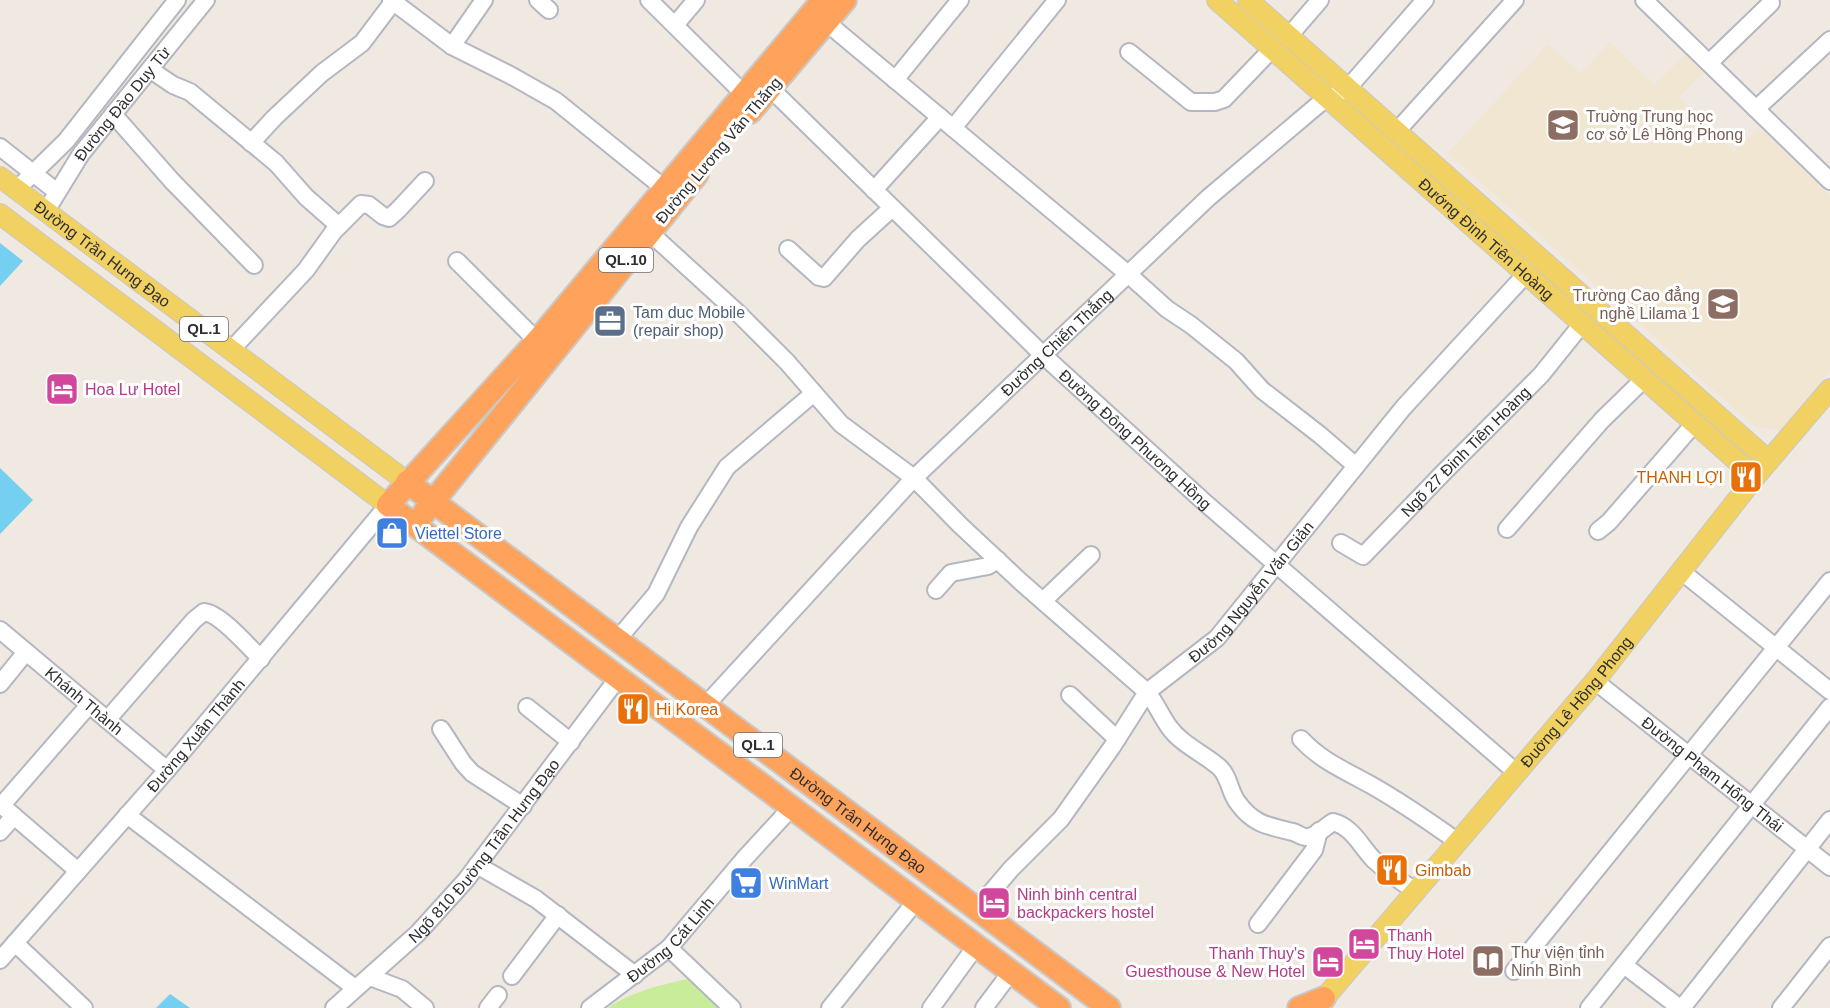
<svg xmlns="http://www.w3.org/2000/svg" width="1830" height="1008" font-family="Arial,sans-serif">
<rect width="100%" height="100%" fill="#efe9e1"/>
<polygon fill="#f0e6d1" points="1610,42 1654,85 1686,54 1703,73 1679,97 1734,152 1759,128 1830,196 1830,371 1781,430 1755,427 1448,153 1548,44 1581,73"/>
<path fill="#c9ec9a" d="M691,978L722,1008H608C632,991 662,985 691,978Z"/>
<g fill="#75cff0">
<polygon points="0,243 23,261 0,286"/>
<polygon points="0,468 33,500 0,534"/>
<polygon points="170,994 190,1008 156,1008"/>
</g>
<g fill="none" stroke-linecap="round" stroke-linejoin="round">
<defs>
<g id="minor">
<polyline points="391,0 452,46 510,75 556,101 665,189"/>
<polyline points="538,0 549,10"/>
<polyline points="649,0 744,94"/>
<polyline points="1644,0 1830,181"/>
<polyline points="826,22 1128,274 1167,309 1191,325 1236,361 1262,390 1320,435 1356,466"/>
<polyline points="675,25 696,0"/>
<polyline points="1289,36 1320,0"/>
<polyline points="452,46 484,0"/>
<polyline points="1129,52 1191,102 1215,102 1224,99 1272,49"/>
<polyline points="1709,63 1771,3"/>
<polyline points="151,70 173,85 190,92 276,163 306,197 339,226"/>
<polyline points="895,80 960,0"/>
<path id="s1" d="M770,88L1043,355L1202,500L1517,773"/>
<polyline points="1756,109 1830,40"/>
<polyline points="113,114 172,181 254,265"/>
<polyline points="953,128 1057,0"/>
<polyline points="1397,131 1515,0"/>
<polyline points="251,143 274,118 322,73 362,43 393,2"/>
<polyline points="0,147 57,192"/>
<polyline points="17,189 66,141 177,0"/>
<polyline points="874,190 940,117"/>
<path id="s2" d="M46,211L81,154L206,0"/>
<path d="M649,232L739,314L787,362L841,424L914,478L960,525L1021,582L1147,692C1156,703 1161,716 1169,727C1182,745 1203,753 1219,767C1230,777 1229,792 1238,803C1254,825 1269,826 1293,832C1297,833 1302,837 1306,837C1315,838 1326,826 1333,822C1353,827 1361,847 1374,860C1387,872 1401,882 1416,891"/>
<polyline points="788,249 819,277 824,278 858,239 892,208"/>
<polyline points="457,261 537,341"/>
<polyline points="231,350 306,270 334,231 361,204 369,205 383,216 389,218 398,210 425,181"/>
<polyline points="1507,529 1602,420 1644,379"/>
<polyline points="1598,531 1609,522 1694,424"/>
<path id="s3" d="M1341,543L1363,556L1444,472L1541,375L1582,324"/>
<polyline points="1681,571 1830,691"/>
<polyline points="936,590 951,573 988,566 998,560"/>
<polyline points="1043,601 1091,555"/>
<path id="s4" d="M0,630L167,770"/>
<polyline points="617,640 656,594 689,527 727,467 814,393"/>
<path id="s5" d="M1595,681L1830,867"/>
<polyline points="0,684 26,652"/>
<polyline points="1070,695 1117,739"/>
<path id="s6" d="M705,706L914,478L1208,198L1319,104L1348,88L1425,0"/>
<polyline points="527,707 571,742"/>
<path d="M107,720L194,620L204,612C220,613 249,647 261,659"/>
<polyline points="441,729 463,763 472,773 523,806"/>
<path d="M1301,739C1321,761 1346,771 1371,785C1401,802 1430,822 1458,842"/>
<polyline points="0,804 78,871"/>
<polyline points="2,805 89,705"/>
<polyline points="127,815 355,988"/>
<polyline points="0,832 14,816"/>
<polyline points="477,865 536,899 635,975"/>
<path id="s7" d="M977,909L1011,869L1061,819L1112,747L1147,692L1217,638L1403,408L1526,274"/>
<polyline points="1258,924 1314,850 1319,831"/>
<polyline points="15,943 84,1008"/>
<polyline points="669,948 732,1008"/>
<path id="s8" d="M0,960L167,770L388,505"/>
<polyline points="1624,965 1680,1008"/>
<polyline points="1514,971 1830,581"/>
<polyline points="512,976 558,915"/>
<polyline points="370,977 402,989 425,1008"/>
<path id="s9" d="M334,1008L418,933L466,880L618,678"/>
<polyline points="488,1008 498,995"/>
<path id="s10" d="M590,1008L669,948L745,858L791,808"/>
<polyline points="830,1008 916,901"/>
<polyline points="931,1008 976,946"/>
<polyline points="984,1008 1011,972"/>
<polyline points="1589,1008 1830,707"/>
<polyline points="1682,1008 1830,820"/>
<polyline points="1781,1008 1830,946"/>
</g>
<g id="major">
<path id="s11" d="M1217,0L1755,477"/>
<polyline points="1248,0 1769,461"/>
<path id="s12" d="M0,177L407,482"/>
<polyline points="0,214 388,505"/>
<path id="s13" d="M1316,1008L1595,681L1755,477L1830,389"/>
</g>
<g id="highway">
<polyline points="823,0 537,341 388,505 1059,1008"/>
<polyline points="750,112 845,0"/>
<path id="s14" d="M407,482L1109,1008"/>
<polyline points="424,513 697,174"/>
<polyline points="1299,1008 1324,998"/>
</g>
</defs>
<use href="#minor" stroke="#b4b7c1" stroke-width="20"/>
<use href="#major" stroke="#c9c9c9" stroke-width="22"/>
<use href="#highway" stroke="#c9c9c9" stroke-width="26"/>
<use href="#minor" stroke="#fff" stroke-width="16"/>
<use href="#major" stroke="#f2d163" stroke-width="20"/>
<use href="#highway" stroke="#ffa35c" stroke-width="22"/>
</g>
<defs>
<symbol id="school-square" viewBox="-11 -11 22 22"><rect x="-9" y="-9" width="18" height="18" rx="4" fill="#8d6e63" stroke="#fff"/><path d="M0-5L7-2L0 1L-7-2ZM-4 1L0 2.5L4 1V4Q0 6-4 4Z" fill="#fff"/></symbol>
<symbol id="university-square" viewBox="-11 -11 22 22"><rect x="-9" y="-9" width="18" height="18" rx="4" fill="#8d6e63" stroke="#fff"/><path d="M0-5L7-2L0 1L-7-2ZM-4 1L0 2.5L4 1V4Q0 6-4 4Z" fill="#fff"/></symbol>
<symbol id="office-square" viewBox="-11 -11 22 22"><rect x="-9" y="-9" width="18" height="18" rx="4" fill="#5c6f8a" stroke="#fff"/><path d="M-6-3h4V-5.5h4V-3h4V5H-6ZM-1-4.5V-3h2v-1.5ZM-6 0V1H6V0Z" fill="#fff"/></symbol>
<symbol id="hotel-square" viewBox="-11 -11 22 22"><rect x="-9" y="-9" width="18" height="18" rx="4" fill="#d1479c" stroke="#fff"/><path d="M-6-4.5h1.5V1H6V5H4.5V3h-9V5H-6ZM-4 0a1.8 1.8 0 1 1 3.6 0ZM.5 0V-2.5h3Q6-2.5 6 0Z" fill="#fff"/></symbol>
<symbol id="restaurant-square" viewBox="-11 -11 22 22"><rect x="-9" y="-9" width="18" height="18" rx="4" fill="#e8710a" stroke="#fff"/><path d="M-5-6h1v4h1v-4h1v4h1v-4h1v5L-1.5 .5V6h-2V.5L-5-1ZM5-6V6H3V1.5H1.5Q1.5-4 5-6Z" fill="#fff"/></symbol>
<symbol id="shop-square" viewBox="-11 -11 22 22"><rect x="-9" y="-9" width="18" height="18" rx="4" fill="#3f7fe0" stroke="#fff"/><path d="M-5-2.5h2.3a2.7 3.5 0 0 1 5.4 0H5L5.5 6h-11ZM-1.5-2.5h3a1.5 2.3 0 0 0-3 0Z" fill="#fff"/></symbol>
<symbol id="supermarket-square" viewBox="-11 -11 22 22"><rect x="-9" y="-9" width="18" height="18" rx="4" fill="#3f7fe0" stroke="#fff"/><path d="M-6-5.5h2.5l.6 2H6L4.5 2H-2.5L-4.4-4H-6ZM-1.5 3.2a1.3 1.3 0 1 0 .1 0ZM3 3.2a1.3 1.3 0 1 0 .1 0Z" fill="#fff"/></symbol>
<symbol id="library-square" viewBox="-11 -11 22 22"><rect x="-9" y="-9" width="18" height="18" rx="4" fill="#8d6e63" stroke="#fff"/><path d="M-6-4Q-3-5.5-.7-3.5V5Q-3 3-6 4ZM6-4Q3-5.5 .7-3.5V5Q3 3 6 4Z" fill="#fff"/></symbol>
</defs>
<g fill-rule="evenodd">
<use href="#school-square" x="1544" y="106" width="38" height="38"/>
<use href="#university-square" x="1704" y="285" width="38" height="38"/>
<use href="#office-square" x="591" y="302" width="38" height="38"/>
<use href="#hotel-square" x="43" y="370" width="38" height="38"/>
<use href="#restaurant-square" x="1727" y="458" width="38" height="38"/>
<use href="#shop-square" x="373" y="514" width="38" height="38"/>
<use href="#restaurant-square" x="614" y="690" width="38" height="38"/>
<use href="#restaurant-square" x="1373" y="851" width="38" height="38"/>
<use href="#supermarket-square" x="727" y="864" width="38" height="38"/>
<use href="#hotel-square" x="975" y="884" width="38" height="38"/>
<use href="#hotel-square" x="1345" y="925" width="38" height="38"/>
<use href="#library-square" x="1469" y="942" width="38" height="38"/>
<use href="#hotel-square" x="1309" y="943" width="38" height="38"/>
</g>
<g text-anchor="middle" stroke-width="6" stroke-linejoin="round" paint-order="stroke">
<g fill="#fff" stroke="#6d6d6d" stroke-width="1.5">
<rect x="599" y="248" width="54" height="24" rx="4.5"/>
<rect x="180" y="317" width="48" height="24" rx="4.5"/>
<rect x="734" y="733" width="48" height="24" rx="4.5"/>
</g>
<g font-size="15" font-weight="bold" fill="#2e2e2e">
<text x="626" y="265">QL.10</text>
<text x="204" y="334">QL.1</text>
<text x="758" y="750">QL.1</text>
</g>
<g font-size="16" fill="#2e2e2e" stroke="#fff">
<text dy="6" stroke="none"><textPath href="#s2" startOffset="132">Đường Đào Duy Từ</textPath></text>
<text transform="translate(718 150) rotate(-50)" y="6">Đường Lương Văn Thăng</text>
<text dy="6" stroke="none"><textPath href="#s11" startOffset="360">Đướng Đinh Tiên Hoàng</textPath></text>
<text dy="6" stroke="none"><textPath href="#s12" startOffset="128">Đường Trần Hưng Đạo</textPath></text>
<text dy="6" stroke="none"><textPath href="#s6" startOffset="506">Đường Chiến Thắng</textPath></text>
<text dy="6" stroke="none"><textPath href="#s1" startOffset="507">Đường Đông Phương Hồng</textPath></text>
<text dy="6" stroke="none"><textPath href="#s3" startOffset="172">Ngõ 27 Đinh Tiên Hoàng</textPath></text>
<text dy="6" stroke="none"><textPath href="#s7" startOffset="422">Đường Nguyễn Văn Giản</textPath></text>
<text dy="6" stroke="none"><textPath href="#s4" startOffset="110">Khánh Thành</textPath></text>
<text dy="6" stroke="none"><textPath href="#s13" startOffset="402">Đuờng Lê Hồng Phong</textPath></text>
<text dy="6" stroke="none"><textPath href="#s8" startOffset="298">Đường Xuân Thành</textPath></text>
<text dy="6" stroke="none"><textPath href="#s5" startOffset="150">Đường Phạm Hống Thái</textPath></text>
<text dy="6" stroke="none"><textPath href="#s14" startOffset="564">Đường Trân Hưng Đạo</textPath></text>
<text dy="6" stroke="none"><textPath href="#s9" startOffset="218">Ngõ 810 Đường Trần Hưng Đạo</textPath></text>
<text dy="6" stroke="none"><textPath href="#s10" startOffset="106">Đường Cát Linh</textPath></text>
</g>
<g font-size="16" fill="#785e54" stroke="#fff" text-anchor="start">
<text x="1586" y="122">Truờng Trung học<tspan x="1586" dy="18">cơ sở Lê Hồng Phong</tspan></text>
<text x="1700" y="301" text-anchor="end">Trường Cao đẳng<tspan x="1700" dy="18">nghề Lilama 1</tspan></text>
<text x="1511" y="958">Thư viện tỉnh<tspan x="1511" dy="18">Ninh Bình</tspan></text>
</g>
<g font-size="16" fill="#4e5e75" stroke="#fff" text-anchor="start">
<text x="633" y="318">Tam duc Mobile<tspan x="633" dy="18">(repair shop)</tspan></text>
</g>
<g font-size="16" fill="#b23c85" stroke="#fff" text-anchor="start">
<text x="85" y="395">Hoa Lư Hotel</text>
<text x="1017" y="900">Ninh binh central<tspan x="1017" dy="18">backpackers hostel</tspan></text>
<text x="1387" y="941">Thanh<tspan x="1387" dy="18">Thuy Hotel</tspan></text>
<text x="1305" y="959" text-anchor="end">Thanh Thuy's<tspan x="1305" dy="18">Guesthouse &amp; New Hotel</tspan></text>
</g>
<g font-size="16" fill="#c56008" stroke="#fff" text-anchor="start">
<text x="1723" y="483" text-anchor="end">THANH LỢI</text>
<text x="656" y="715">Hi Korea</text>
<text x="1415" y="876">Gimbab</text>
</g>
<g font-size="16" fill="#366cbe" stroke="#fff" text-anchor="start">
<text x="415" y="539">Viettel Store</text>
<text x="769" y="889">WinMart</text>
</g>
</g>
</svg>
